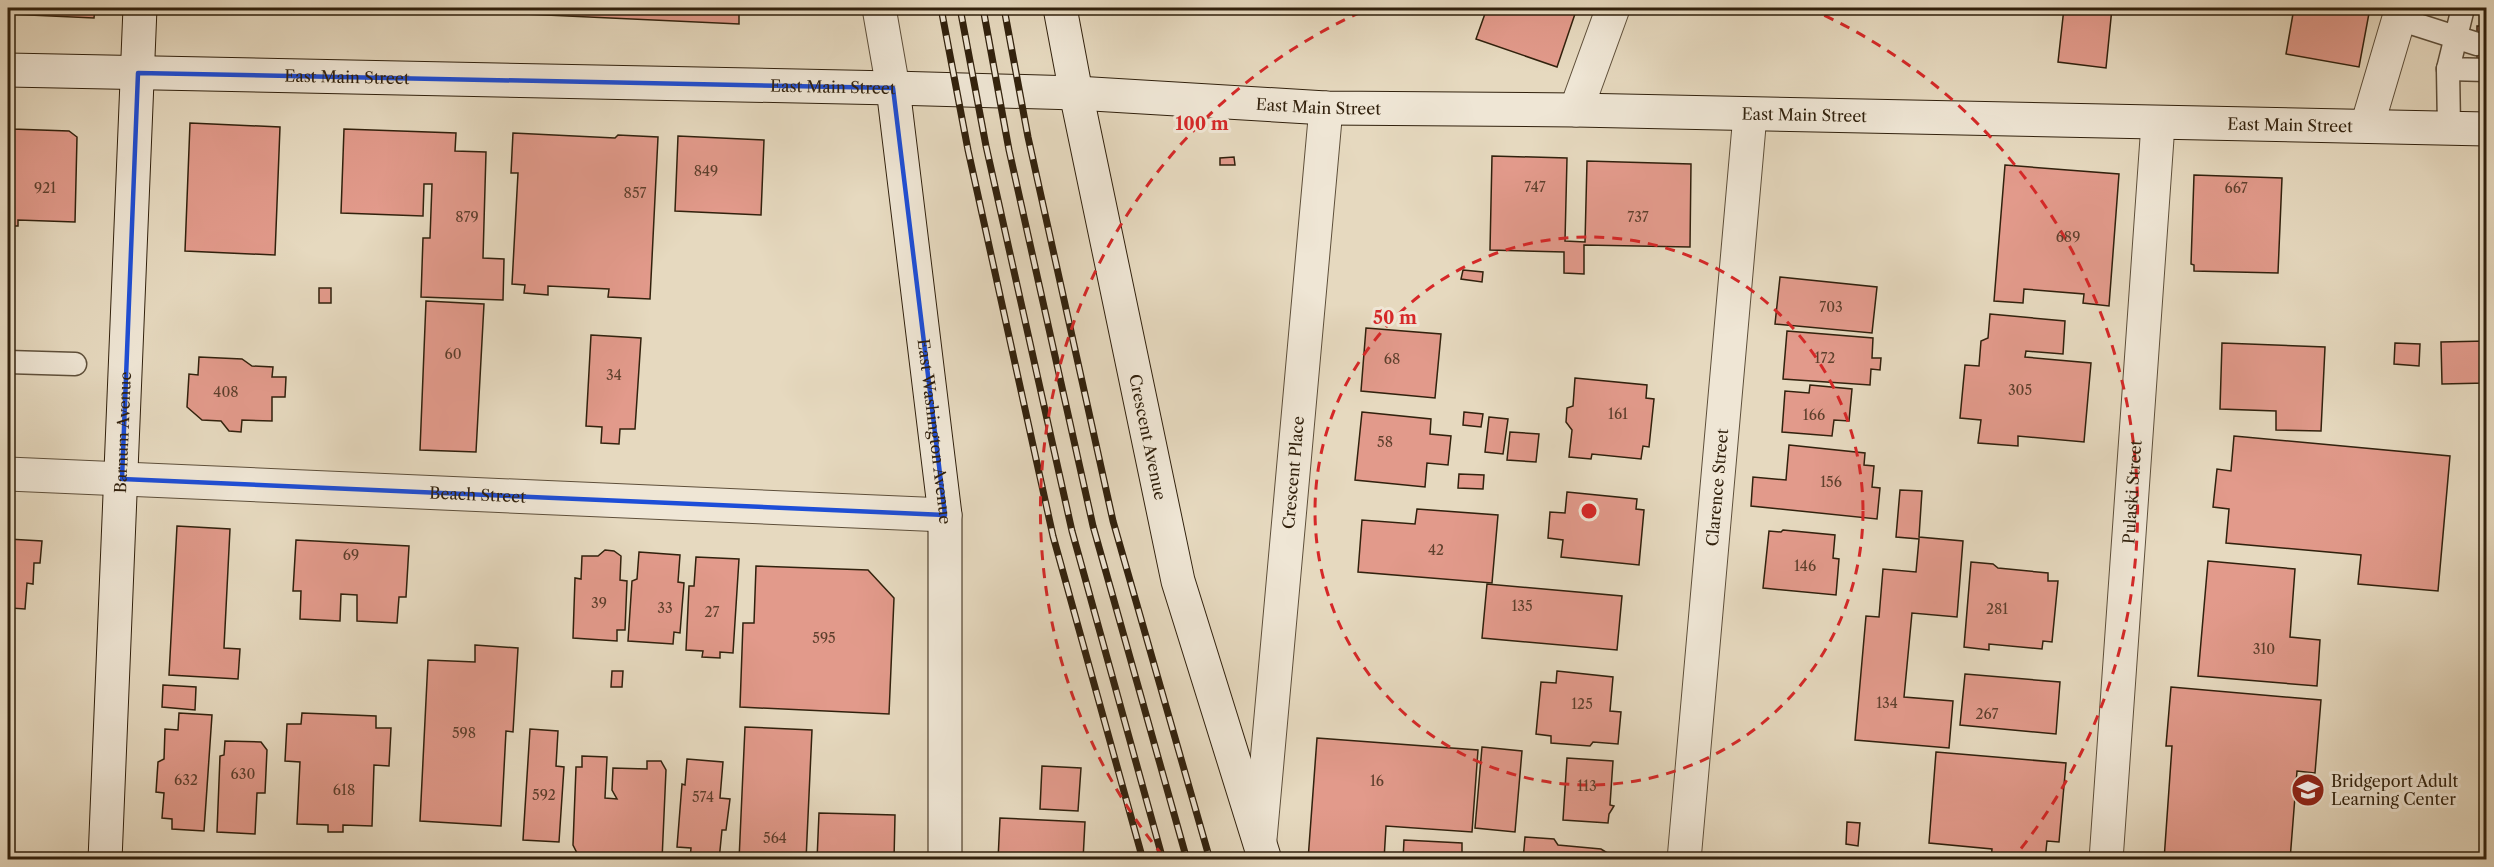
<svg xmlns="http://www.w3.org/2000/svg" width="2494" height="867" font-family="'Libre Caslon Text',serif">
<rect width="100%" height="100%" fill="#e6d9bf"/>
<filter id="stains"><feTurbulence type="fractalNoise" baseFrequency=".00333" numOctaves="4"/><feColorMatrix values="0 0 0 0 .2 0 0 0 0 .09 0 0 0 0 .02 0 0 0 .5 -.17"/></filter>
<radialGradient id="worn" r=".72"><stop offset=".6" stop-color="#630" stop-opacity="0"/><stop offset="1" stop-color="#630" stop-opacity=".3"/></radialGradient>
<g fill="#e29a8b" stroke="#31210d" stroke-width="1.5">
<polygon points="8,8 95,8 94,18 8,14"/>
<polygon points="395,8 739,8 739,24"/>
<polygon points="1487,8 1577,8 1557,67 1476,39"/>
<polygon points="2064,8 2112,8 2106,68 2058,62"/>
<polygon points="2294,8 2370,8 2359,67 2286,54"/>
<rect x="2477" y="26" width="9" height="39"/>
<polygon points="8,121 12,121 12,129 69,131 77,137 75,222 18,220 18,226 8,226"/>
<polygon points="190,123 280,127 275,255 185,251"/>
<polygon points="344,129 456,133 455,151 486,152 483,258 504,259 503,300 421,297 423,238 430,238 432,184 424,184 423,216 341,213"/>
<polygon points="513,133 615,138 618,135 658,137 650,299 608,297 609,289 548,286 548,295 524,293 525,285 512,284 518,173 511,173"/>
<polygon points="678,136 764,140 761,215 675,211"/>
<polygon points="1492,156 1567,158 1565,241 1585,242 1587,161 1691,164 1690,247 1584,245 1584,274 1564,273 1564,252 1490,250"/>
<polygon points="1234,157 1235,165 1220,165 1220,158"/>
<polygon points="2005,165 2119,174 2109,306 2083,303 2084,294 2024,289 2023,303 1994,301"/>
<polygon points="2194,175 2282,178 2278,273 2194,271 2194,265 2191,264"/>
<polygon points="1463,270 1483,272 1482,282 1461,279"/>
<polygon points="1780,277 1877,287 1872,333 1775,324"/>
<rect x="319" y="288" width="12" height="15"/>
<polygon points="426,301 484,304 476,452 420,450"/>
<polygon points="1990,314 2065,321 2063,354 2026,351 2025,357 2091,363 2084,442 2018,436 2018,446 1978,443 1981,420 1960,418 1965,365 1979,366 1981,341 1988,338"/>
<polygon points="1366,328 1441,334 1435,398 1361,391"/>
<polygon points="1787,331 1873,338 1872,358 1881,358 1880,370 1871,369 1870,385 1783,379"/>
<polygon points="591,335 641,338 635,429 620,429 619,444 601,443 602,427 586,426"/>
<polygon points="2486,341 2486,383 2442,384 2441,342"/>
<polygon points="2222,343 2325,347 2321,431 2276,430 2276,411 2220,409"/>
<polygon points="2395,343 2420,344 2419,366 2394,364"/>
<polygon points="199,357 242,359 252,366 273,367 272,377 286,377 285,397 272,397 272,421 242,420 241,432 229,431 221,421 202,420 187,407 189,374 198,375"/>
<polygon points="1575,378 1647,385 1646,398 1654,399 1649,447 1643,446 1641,459 1592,454 1591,459 1569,457 1572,430 1566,422 1567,408 1573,406"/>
<polygon points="1810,385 1852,389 1849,421 1834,420 1832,436 1782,432 1785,391 1809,393"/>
<polygon points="1362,412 1431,419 1430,434 1451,436 1448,465 1427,463 1425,487 1355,480"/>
<polygon points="1464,412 1483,414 1481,427 1463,425"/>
<polygon points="1489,417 1508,419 1503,454 1485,452"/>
<polygon points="1510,432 1539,434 1536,462 1507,460"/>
<polygon points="2234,436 2450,456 2438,591 2358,584 2361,555 2226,543 2229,509 2213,507 2217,469 2231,471"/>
<polygon points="1789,445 1865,453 1864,465 1874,466 1872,487 1880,488 1877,519 1751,506 1753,477 1786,480"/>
<polygon points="1459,474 1484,475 1483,489 1458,488"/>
<polygon points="1900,490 1922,491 1919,537 1963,541 1957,617 1912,613 1904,697 1953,701 1949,748 1855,740 1866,616 1879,617 1883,569 1916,572 1919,539 1896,537"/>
<polygon points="1567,492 1637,499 1636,509 1644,510 1639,565 1561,557 1563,540 1548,538 1550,512 1565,513"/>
<polygon points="1417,509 1498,515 1492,583 1358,572 1362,520 1415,524"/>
<polygon points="177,526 230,529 224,648 240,649 238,679 169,675"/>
<polygon points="1783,530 1835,535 1833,558 1839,559 1836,595 1763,588 1769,531 1781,532"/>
<polygon points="8,539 42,541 40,563 34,563 33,584 27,583 25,609 11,608 10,631 8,630"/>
<polygon points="296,540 409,546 406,597 399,597 397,623 357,621 357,595 341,594 340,621 300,619 301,591 293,591"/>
<polygon points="605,550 614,551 621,556 620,580 627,581 625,630 617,630 617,641 573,638 575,578 581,579 582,556 598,556"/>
<polygon points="639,552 680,555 678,582 684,583 680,633 674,632 673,644 628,641 632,581 637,579"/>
<polygon points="696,557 739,559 733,653 720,652 720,658 702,657 703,651 686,650 689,586 694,586"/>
<polygon points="2208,561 2295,569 2290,637 2320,640 2317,686 2198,676"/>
<polygon points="1971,562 1993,564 1998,568 2048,573 2048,581 2058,581 2052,642 2043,641 2042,649 1989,644 1989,650 1964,647"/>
<polygon points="756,566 868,570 894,598 889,714 740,707 743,623 754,623"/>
<polygon points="1487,584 1622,596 1617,650 1482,638"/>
<polygon points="475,645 518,648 513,732 506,731 501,826 420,821 428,660 475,662"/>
<polygon points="612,671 623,671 622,687 611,687"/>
<polygon points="1557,671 1613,677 1610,711 1621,712 1618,744 1593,742 1590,746 1551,743 1551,736 1536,734 1541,682 1556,683"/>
<polygon points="1965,674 2060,682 2056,734 1960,725"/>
<polygon points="163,685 196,687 195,710 162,707"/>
<polygon points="2171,687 2321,700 2315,773 2297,771 2290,860 2164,860 2172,746 2166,746"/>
<polygon points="179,713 212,715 204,831 172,829 172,819 162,818 164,793 156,792 158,762 164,759 165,729 178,730"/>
<polygon points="302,713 376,716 376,728 391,728 389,766 374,765 372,826 343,825 343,832 328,832 328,825 297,824 300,762 285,761 287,724 301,724"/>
<polygon points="745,727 812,730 806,860 739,860"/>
<polygon points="530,729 558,731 556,766 564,767 559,842 523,840"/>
<polygon points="1317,738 1478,750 1472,832 1386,826 1384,860 1308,860"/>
<polygon points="8,740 14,741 12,784 8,783"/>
<polygon points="225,741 261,742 267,750 265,793 257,793 255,834 217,832 220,756 224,755"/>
<polygon points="1482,747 1522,751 1515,832 1475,828"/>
<polygon points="1936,752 2066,763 2059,842 2047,841 2045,860 1991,860 1992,849 1929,843"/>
<polygon points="582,756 607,757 605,798 617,799 612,790 613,768 647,769 647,761 661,761 666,770 662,860 621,860 619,856 606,856 603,860 592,860 589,853 577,853 573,845 576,767 582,767"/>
<polygon points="1567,758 1613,761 1610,805 1614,806 1609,814 1608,823 1563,820"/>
<polygon points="687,759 723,762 720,798 730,799 726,830 722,830 719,860 690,860 691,848 677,847 682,784 685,785"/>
<polygon points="1042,766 1081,768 1078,811 1040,809"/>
<polygon points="819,813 895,815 894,860 817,860"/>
<polygon points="1000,818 1085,822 1083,860 998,860"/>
<polygon points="1847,822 1860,823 1858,846 1846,844"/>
<polygon points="1525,837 1554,839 1558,845 1601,849 1609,854 1609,860 1523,860"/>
<polygon points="1404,840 1462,843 1462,860 1403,860"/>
</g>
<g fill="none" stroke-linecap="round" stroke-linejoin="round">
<defs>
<g id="lane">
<polyline points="2463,8 2448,69 2486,70"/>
<polyline points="2399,19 2477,44"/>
<polyline points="2448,69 2449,128"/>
<polyline points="8,362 75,364"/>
</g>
<g id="street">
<polyline points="879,8 893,88"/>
<polyline points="1576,110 1613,8"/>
<polyline points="2367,126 2402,8"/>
<path id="s1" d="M8,474L945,515"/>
<path id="s2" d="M1260,839L1326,108"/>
<path id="s3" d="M1684,860L1750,115"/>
<path id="s4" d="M2106,860L2158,124"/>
</g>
<g id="secondary">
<path id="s5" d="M1060,8L1076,93L1178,581L1265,860"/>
<path id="s6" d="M8,70L893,88L1076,93L1326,108L1576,110L2486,129"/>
<path id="s7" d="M893,88L945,515V860"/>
<path id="s8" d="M105,860L140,8"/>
</g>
</defs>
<use href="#lane" stroke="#5e4f3a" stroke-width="25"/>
<use href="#street" stroke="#5e4f3a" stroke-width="35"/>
<use href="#secondary" stroke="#31210d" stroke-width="35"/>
<use href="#lane" stroke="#efe6d5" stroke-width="22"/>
<use href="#street" stroke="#efe6d5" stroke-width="33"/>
<use href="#secondary" stroke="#efe6d5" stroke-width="33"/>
<defs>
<g id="rail">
<polyline points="941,8 968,150 1053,536 1143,860"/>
<polyline points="960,8 986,146 1072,531 1163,860"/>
<polyline points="983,8 1009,150 1093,526 1187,860"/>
<polyline points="1004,8 1028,137 1113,521 1210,860"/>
</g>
</defs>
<use href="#rail" stroke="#31210d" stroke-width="7"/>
<use href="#rail" stroke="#efe6d5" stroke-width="4.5" stroke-dasharray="14" stroke-linecap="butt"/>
</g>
<path fill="none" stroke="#1d4ed8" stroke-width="4.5" stroke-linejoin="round" d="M138,73L893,88L945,515L122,479Z"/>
<g fill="none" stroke="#d62828" stroke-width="3" stroke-dasharray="10 8">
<circle cx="1589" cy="511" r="274"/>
<path d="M1163 856A548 548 0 0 1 1370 8M1808 8A548 548 0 0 1 2015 856"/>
</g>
<defs>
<symbol id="school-disc" viewBox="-11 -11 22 22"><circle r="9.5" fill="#8f2418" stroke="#efe6d5"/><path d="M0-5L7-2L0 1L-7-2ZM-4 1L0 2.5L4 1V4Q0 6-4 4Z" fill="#fff"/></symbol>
</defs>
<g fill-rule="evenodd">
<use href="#school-disc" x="2289" y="771" width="38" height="38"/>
</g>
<g text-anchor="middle" stroke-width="6" stroke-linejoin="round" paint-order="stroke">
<g font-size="14" fill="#5d3f2c">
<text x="706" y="176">849</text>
<text x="1535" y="192">747</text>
<text x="45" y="193">921</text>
<text x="2236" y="193">667</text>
<text x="635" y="198">857</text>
<text x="467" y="222">879</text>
<text x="1638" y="222">737</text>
<text x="2068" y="242">689</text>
<text x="1831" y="312">703</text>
<text x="453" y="359">60</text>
<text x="1825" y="363">172</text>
<text x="1392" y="364">68</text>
<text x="614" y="380">34</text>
<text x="2020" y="395">305</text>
<text x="226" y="397">408</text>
<text x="1618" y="419">161</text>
<text x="1814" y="420">166</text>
<text x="1385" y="447">58</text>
<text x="1831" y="487">156</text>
<text x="1436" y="555">42</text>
<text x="351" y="560">69</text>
<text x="1805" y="571">146</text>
<text x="599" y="608">39</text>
<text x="1522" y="611">135</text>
<text x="665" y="613">33</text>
<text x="1997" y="614">281</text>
<text x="712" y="617">27</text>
<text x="824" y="643">595</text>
<text x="2264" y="654">310</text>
<text x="1887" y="708">134</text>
<text x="1582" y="709">125</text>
<text x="1987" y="719">267</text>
<text x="464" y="738">598</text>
<text x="243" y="779">630</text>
<text x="186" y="785">632</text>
<text x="1377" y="786">16</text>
<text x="1587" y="791">113</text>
<text x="344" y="795">618</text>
<text x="544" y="800">592</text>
<text x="703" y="802">574</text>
<text x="775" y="843">564</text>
</g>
<g font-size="16" fill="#31210d" stroke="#efe6d5">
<text dy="6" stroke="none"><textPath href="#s6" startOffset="339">East Main Street</textPath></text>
<text dy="6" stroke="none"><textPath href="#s6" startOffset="825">East Main Street</textPath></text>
<text dy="6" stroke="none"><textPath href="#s6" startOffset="1311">East Main Street</textPath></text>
<text dy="6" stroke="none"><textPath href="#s6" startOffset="1797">East Main Street</textPath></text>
<text dy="6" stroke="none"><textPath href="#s6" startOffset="2283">East Main Street</textPath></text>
<text dy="6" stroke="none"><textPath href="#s7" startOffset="346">East Washington Avenue</textPath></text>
<text dy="6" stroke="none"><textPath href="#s8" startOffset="428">Barnum Avenue</textPath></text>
<text dy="6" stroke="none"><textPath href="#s5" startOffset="438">Crescent Avenue</textPath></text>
<text dy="6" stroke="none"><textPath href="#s2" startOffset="368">Crescent Place</textPath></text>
<text dy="6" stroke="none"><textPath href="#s3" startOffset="374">Clarence Street</textPath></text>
<text dy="6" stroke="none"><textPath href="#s4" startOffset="369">Pulaski Street</textPath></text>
<text dy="6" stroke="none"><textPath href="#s1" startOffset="470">Beach Street</textPath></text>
</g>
<g font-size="16" fill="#31210d" stroke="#efe6d5" text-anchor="start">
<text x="2331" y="787">Bridgeport Adult<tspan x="2331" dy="18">Learning Center</tspan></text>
</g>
</g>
<circle cx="1589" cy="511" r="9" fill="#d62828" stroke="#efe6d5" stroke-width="3"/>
<g font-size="18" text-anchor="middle" font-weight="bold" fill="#d62828" stroke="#efe6d5" stroke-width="6" stroke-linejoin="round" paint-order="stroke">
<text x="1202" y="130">100 m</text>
<text x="1395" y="324">50 m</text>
</g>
<rect width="2494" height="867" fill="none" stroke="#e6d9bf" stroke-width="30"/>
<rect x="9" y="9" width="2476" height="849" fill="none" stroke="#31210d" stroke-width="3"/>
<rect x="15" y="15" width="2464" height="837" fill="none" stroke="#31210d" stroke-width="1.5"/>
<rect width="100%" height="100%" filter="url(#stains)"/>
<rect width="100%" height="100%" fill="url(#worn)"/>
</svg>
